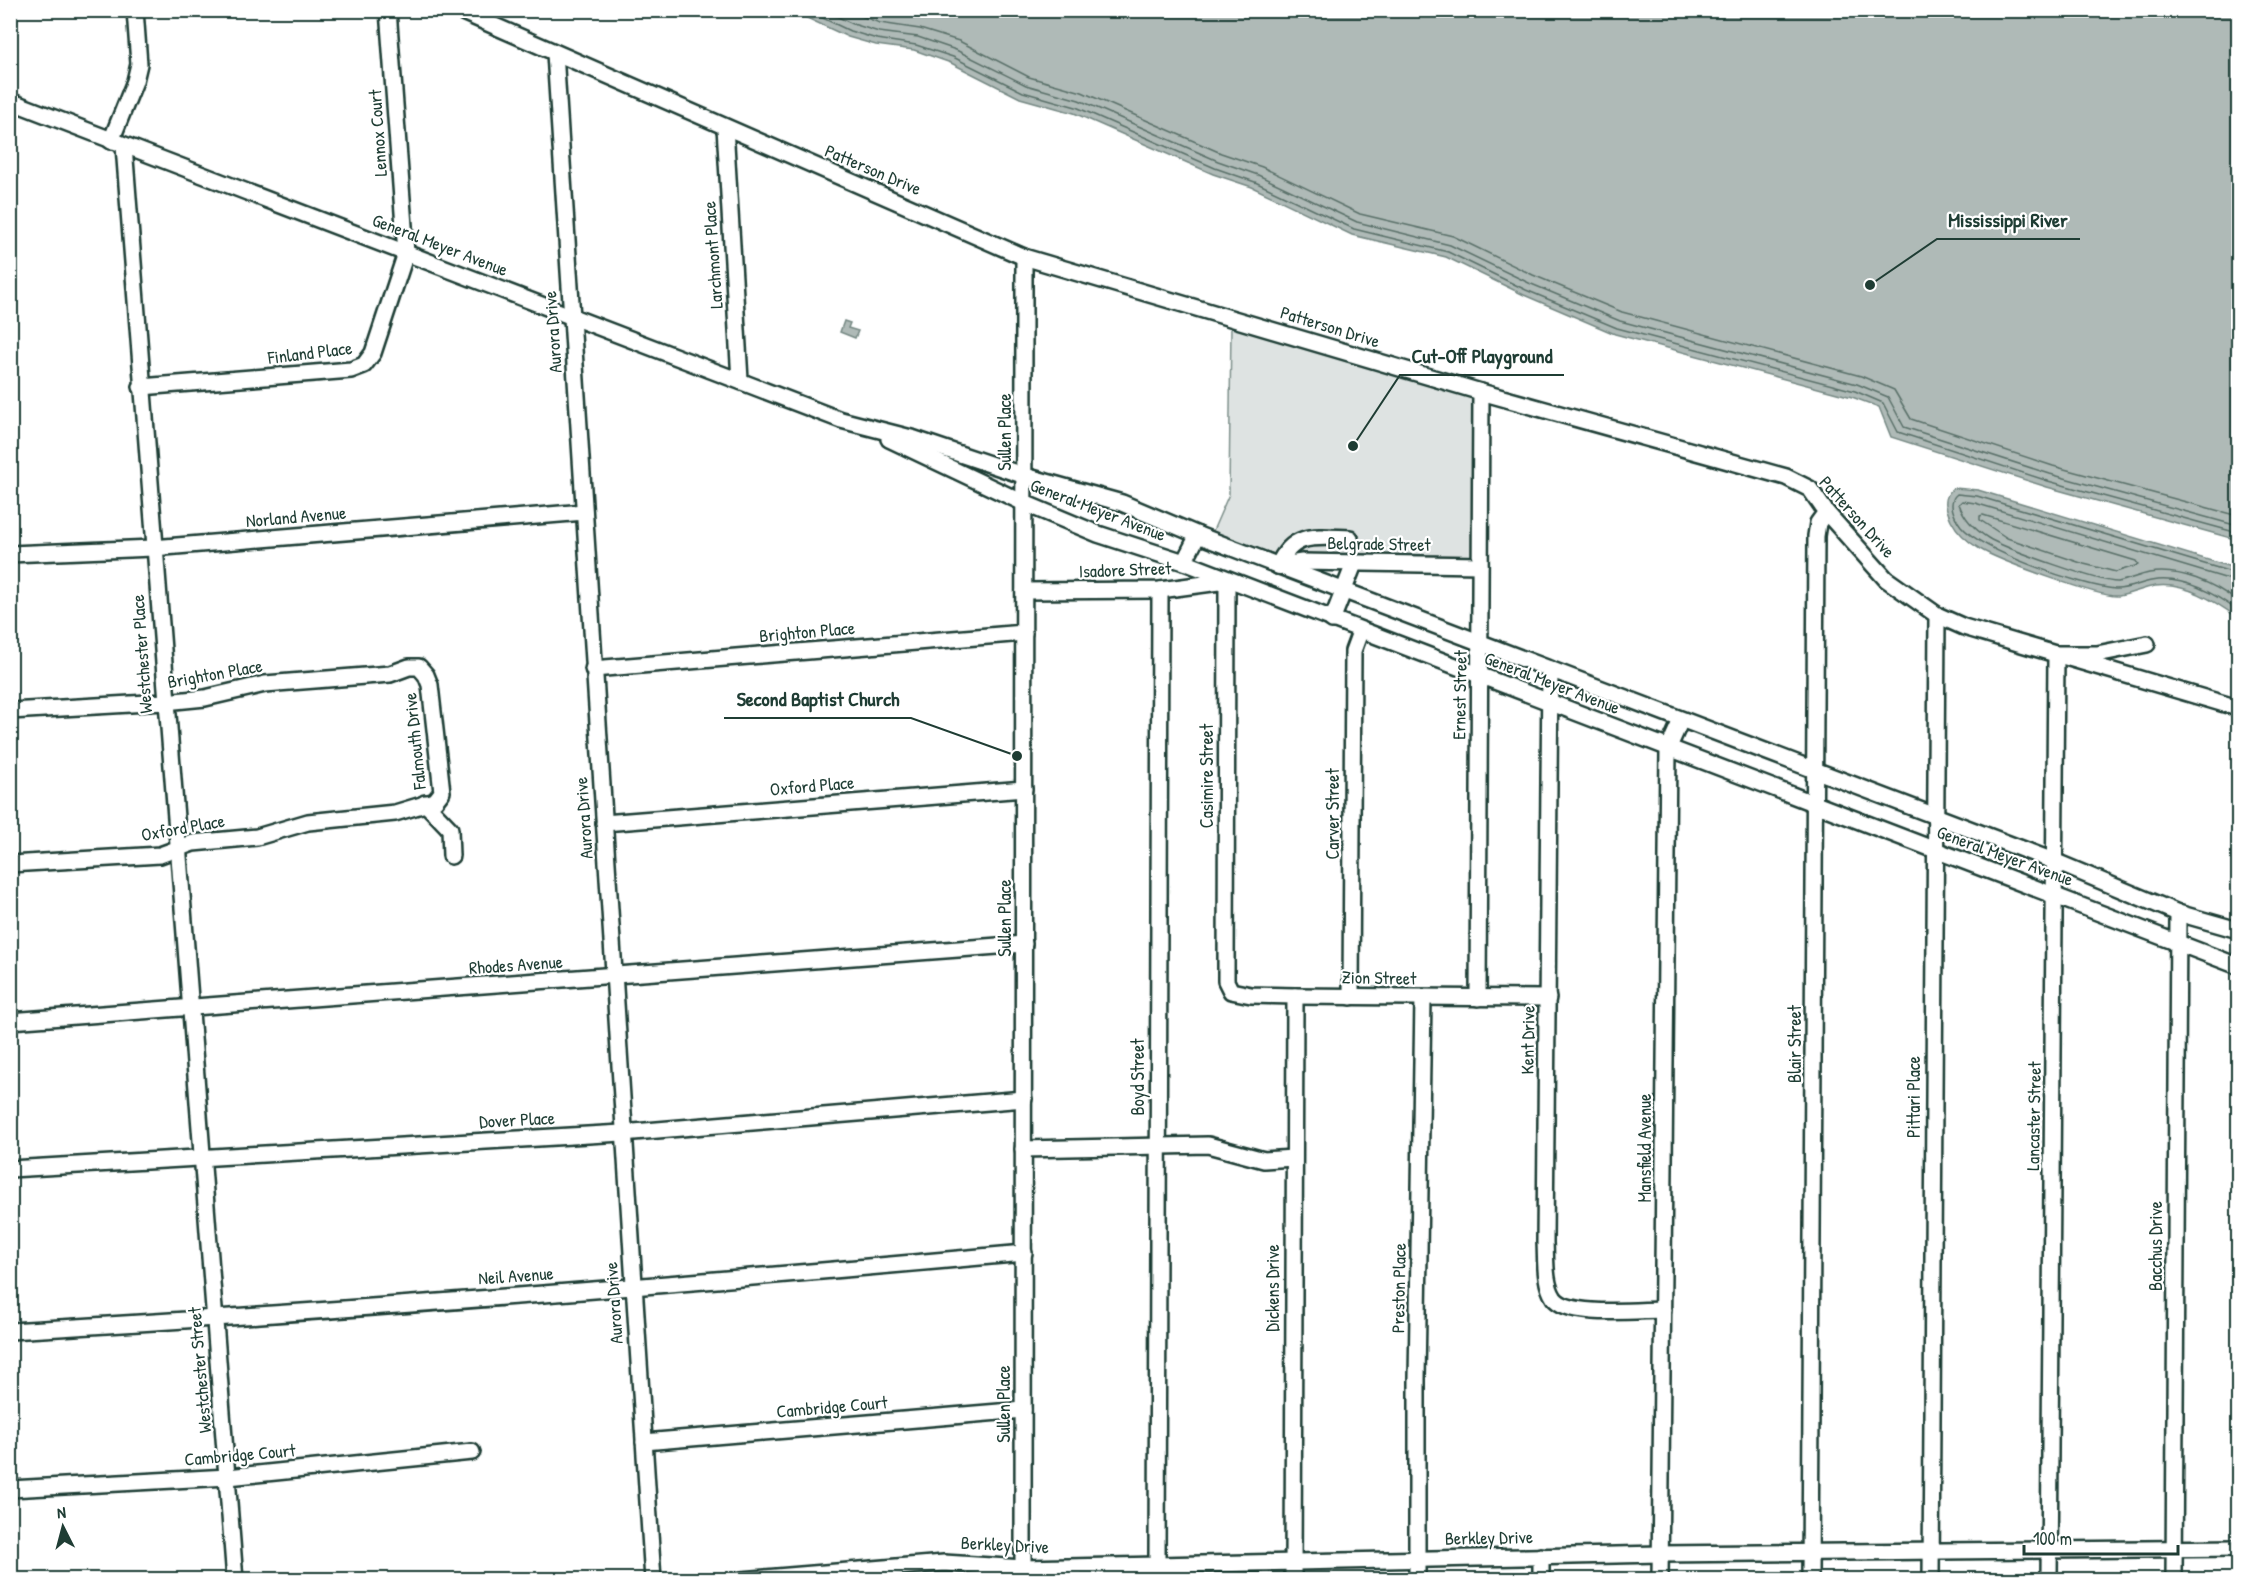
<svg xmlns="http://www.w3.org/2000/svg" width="2249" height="1590" font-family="'Patrick Hand',sans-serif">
<rect width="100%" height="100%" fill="#fff"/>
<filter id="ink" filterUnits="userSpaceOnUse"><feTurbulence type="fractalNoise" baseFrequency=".0167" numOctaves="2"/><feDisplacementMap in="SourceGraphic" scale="12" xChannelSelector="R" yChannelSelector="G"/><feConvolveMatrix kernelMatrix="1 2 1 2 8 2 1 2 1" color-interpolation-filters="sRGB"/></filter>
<g filter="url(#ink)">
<polygon fill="#dee3e2" stroke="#7e908b" stroke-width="1.5" points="1231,327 1478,397 1476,561 1289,559 1212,533 1229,494"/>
<g fill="#afbab7" stroke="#758883" stroke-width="1.5">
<polygon points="792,11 2238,11 2238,540 2047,487 1891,437 1879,407 1852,397 1615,334 1524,295 1446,257 1352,235 1252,187 1213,174 1074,113 1020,98 951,63 914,50 876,45 848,37"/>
<polygon points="844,321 850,323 848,328 858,331 855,338 840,332"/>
<path d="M1954,488L1978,490L2238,569V618C2215,601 2185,582 2155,586C2143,588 2131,594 2119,596C2100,598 1998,560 1980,549C1968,542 1957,532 1951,520C1945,507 1942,497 1954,488Z"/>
</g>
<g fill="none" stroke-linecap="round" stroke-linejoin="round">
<g stroke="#596f68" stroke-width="1.5">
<polyline points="806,10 850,31 877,39 916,45 953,57 1023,92 1076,107 1215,168 1255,182 1354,229 1448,252 1526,290 1617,328 1855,391 1883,403 1898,432 2048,481 2238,533"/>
<polyline points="823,10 853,24 879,32 918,37 956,50 1026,85 1079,100 1218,161 1258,175 1357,222 1450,245 1529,283 1620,321 1857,384 1888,397 1904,427 2050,474 2238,526"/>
<polyline points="845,10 880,23 920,29 959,41 1029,77 1082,92 1221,153 1262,167 1360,214 1453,236 1533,275 1622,312 1861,376 1894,390 1911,419 2053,466 2238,516"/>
<polygon points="1983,515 2136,561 2138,565 2116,572 2084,564 2007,538 1980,520 1980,516"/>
<path d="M2238,574L1977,496L1957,494C1947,502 1954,517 1961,526C1983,552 2081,586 2115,589C2126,590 2140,583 2151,581C2182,575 2214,593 2238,611"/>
<path d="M2238,582L1975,503L1962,501L1959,504C1964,518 1974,529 1988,538C2004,548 2102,583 2118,582C2128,580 2139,575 2149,573C2180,568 2214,583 2238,602"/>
</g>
<defs>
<g id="minor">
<polyline points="458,10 1024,257 1481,392 1786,477 1810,489 1826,512 1886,579 1937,615 1964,627 2238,708"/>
<polyline points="555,53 653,1580"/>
<polyline points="10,101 841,420 915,439 1025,476 1122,503 1198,535 2056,862 2178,913 2238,930"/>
<polyline points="725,127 740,380"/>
<polyline points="111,141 135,81 139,64 135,10"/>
<polyline points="124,146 235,1580"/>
<polyline points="141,387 351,370 364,365 373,353 406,253 388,10"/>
<polyline points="889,439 1024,503 1098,534 1184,562 2238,966"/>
<polyline points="10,554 153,548 584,512"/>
<polyline points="1184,562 1198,535"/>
<polyline points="1278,566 1302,562 1480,565"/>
<path d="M1278,566C1293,531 1317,537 1350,538"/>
<polyline points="1024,591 1160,590 1227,581 1226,981 1231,991 1251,995 1295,996 1548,998"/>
<polyline points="1332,620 1354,564"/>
<polyline points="593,669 1024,633"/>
<path d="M1550,669L1545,1242C1546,1259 1544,1283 1554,1298C1568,1318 1639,1310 1663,1310"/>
<polyline points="10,711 165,702 205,698 265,684 390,674 409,667 419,667 426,675 430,685 442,792 435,801 395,813 308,822 257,837 193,843 160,855 10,864"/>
<polyline points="425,803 450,829 451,856"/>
<polyline points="604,823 1024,789"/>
<polyline points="1351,997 1353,651 1360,632"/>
<polyline points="1478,998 1481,392"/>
<polyline points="10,1021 1024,944"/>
<polyline points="1023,1149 1208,1145 1264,1160 1293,1158"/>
<polyline points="10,1169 622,1133 1024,1099"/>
<path d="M10,1331C349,1311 686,1284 1024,1253"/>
<polyline points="644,1442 1023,1410"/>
<polyline points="10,1489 228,1477 472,1452"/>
<polyline points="1157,1565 1160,590"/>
<polyline points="741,1580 944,1563 1023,1568 1660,1554 2238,1548"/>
<polyline points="1023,1580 1024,257"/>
<polyline points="1293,1580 1295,996"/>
<polyline points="1417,1580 1417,1379 1423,998"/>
<polyline points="1541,1580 1541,1556"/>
<polyline points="1660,1580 1668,749 1681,720"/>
<polyline points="1810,1580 1816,536 1818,523 1826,512"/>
<polyline points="1931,1580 1937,615"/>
<polyline points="2049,1580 2056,654 2097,654 2147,644"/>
<polyline points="2174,1580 2178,913"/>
</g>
</defs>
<use href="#minor" stroke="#1f3d34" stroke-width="20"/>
<use href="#minor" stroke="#fff" stroke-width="15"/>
</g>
</g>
<g text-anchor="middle" stroke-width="4.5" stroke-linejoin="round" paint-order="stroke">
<g font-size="18" fill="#1f3d34" stroke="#fff">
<text transform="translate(378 133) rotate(-94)" y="6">Lennox Court</text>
<text transform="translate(873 170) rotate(23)" y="6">Patterson Drive</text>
<text transform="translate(440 245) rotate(21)" y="6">General Meyer Avenue</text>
<text transform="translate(713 255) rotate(-94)" y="6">Larchmont Place</text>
<text transform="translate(1330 327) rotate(17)" y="6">Patterson Drive</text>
<text transform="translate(553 332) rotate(-94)" y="6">Aurora Drive</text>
<text transform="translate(310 353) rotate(-7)" y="6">Finland Place</text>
<text transform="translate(1005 432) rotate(-90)" y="6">Sullen Place</text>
<text transform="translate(1098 510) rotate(21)" y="6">General Meyer Avenue</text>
<text transform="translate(296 517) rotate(-5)" y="6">Norland Avenue</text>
<text transform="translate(1857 517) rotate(48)" y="6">Patterson Drive</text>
<text transform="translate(1379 544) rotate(1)" y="6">Belgrade Street</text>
<text transform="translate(1125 570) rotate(-2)" y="6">Isadore Street</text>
<text transform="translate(807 632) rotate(-5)" y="6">Brighton Place</text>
<text transform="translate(142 654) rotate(-94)" y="6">Westchester Place</text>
<text transform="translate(215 674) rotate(-10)" y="6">Brighton Place</text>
<text transform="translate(1552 683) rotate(21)" y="6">General Meyer Avenue</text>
<text transform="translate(1460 695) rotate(-89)" y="6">Ernest Street</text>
<text transform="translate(415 741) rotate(-96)" y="6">Falmouth Drive</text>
<text transform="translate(1207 776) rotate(-90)" y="6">Casimire Street</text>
<text transform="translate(812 786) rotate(-5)" y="6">Oxford Place</text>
<text transform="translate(1333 814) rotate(-90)" y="6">Carver Street</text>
<text transform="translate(584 818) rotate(-94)" y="6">Aurora Drive</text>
<text transform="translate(183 828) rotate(-10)" y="6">Oxford Place</text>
<text transform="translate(2005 856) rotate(20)" y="6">General Meyer Avenue</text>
<text transform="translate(1005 918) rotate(-90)" y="6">Sullen Place</text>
<text transform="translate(516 965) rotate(-4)" y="6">Rhodes Avenue</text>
<text transform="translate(1379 978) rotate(1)" y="6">Zion Street</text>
<text transform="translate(1528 1040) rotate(-89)" y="6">Kent Drive</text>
<text transform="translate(1795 1044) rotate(-90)" y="6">Blair Street</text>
<text transform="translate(1138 1077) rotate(-90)" y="6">Boyd Street</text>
<text transform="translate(1914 1097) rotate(-90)" y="6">Pittari Place</text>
<text transform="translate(2034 1116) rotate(-89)" y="6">Lancaster Street</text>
<text transform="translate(517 1120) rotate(-3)" y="6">Dover Place</text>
<text transform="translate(1645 1148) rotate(-90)" y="6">Mansfield Avenue</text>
<text transform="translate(2156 1246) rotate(-90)" y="6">Bacchus Drive</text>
<text transform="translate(516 1276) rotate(-4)" y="6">Neil Avenue</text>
<text transform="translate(1273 1288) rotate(-90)" y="6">Dickens Drive</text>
<text transform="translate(1399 1288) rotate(-89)" y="6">Preston Place</text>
<text transform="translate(614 1303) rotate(-94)" y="6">Aurora Drive</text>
<text transform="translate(200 1370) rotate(-95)" y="6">Westchester Street</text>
<text transform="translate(1004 1404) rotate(-90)" y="6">Sullen Place</text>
<text transform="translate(832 1407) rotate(-5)" y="6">Cambridge Court</text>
<text transform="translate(240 1455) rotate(-5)" y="6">Cambridge Court</text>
<text transform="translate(1489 1538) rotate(-1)" y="6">Berkley Drive</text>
<text transform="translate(1005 1545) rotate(3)" y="6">Berkley Drive</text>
</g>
</g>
<path fill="none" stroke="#1f3d34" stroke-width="2" d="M1870 285L1937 239H2080M1353 446L1400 375H1564M1017 756L911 718H724"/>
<g fill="#1f3d34" stroke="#fff" stroke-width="2">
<circle cx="1870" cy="285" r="6"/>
<circle cx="1353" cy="446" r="6"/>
<circle cx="1017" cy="756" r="6"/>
</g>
<g font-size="20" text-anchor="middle" font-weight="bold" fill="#1f3d34" stroke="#fff" stroke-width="4.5" stroke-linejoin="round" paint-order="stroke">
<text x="2008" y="227">Mississippi River</text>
<text x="1482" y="363">Cut-Off Playground</text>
<text x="818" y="706">Second Baptist Church</text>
</g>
<rect width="2249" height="1590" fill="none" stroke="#fff" stroke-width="36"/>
<rect x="18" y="18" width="2213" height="1554" fill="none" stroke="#1f3d34" stroke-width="2" filter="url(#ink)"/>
<g transform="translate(63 1527) rotate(354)" stroke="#ffffff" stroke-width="4.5" paint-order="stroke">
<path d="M0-4.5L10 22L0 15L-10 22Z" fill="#1f3d34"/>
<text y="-9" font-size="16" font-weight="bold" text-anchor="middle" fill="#1f3d34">N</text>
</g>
<path d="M2024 1545v9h154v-9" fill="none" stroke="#1f3d34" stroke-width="3"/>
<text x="2033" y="1545" font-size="18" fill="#1f3d34" stroke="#ffffff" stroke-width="4.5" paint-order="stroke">100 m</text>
</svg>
